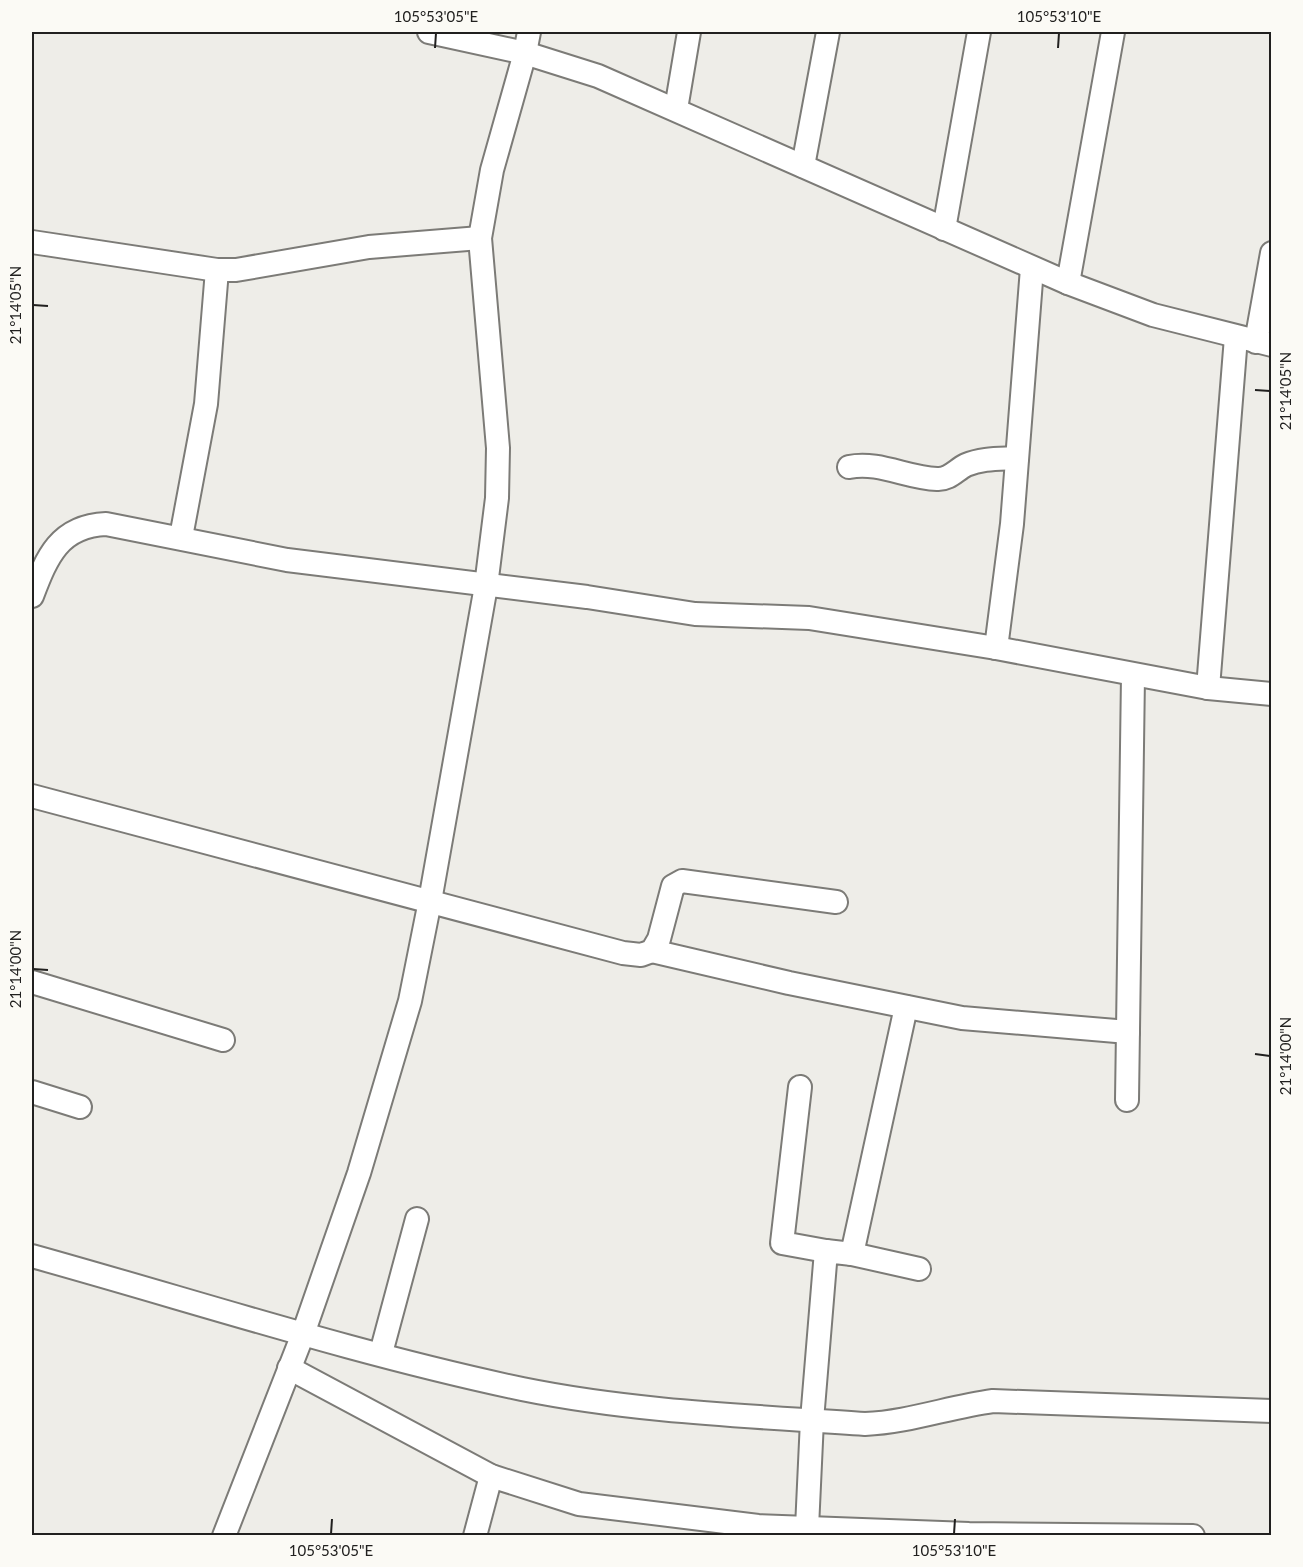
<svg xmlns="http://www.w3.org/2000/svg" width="1303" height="1567" font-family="Lato,sans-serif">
<rect width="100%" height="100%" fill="#eeede8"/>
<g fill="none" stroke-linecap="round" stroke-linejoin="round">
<defs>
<g id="street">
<polyline points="429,32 525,53 598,76 1068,283 1153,315 1272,345"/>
<polyline points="676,109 689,32"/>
<polyline points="803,166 828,32"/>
<polyline points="944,229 979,32"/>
<polyline points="32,242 217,270 236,270 369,247 480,238"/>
<polyline points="1068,283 1113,32"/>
<polyline points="1256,342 1272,253"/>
<path d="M849,467C879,461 907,478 937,479C949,480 956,470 966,465C982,458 999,459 1017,458"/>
<polyline points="181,537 206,404 217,270"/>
<path d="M32,596C47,557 59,526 106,524L287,560L587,597L695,614L809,618L996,648L1208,688L1272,694"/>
<polyline points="996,648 1012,524 1032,268"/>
<polyline points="1208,688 1236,337"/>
<polyline points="32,796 623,953 641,955 652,951 659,939 673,886 682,881 836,902"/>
<polyline points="652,951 789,983 962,1018 1128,1032"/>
<polyline points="32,982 223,1040"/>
<polyline points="800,1087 782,1243 826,1251"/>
<polyline points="32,1092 80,1107"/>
<polyline points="1127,1100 1133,676"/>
<polyline points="852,1254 919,1269"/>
<path d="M32,1256C194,1301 356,1354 522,1389C635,1412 751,1416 865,1424C909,1422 949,1407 993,1401L1272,1411"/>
<polyline points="381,1353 417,1219"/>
<polyline points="289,1368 491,1476 579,1504 758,1526 969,1534 1193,1536"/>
<polyline points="807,1528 812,1420 826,1251 852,1254 906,1007"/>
<polyline points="224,1536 303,1334 359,1173 410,1001 430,901 486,586 497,498 498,448 480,238 492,170 525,53 529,32"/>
<polyline points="475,1536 491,1476"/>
</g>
</defs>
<use href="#street" stroke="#7c7b77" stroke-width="26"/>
<use href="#street" stroke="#fff" stroke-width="22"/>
</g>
<path fill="none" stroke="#21201f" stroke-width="2" d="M435,48L436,33M1058,48L1059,33M33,305L48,306M1255,390L1270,391M33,969L48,970M1255,1054L1270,1056M331,1534L332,1519M954,1534L955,1519"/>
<rect width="1303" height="1567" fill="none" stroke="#fbfaf5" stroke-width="66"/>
<rect x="33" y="33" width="1237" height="1501" fill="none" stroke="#21201f" stroke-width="2"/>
<g font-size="15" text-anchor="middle" fill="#21201f">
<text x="436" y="22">105°53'05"E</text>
<text x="1059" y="22">105°53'10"E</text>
<text transform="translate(16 305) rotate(-90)" y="5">21°14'05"N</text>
<text transform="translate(1286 391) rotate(-90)" y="5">21°14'05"N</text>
<text transform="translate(16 969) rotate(-90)" y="5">21°14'00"N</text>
<text transform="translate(1286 1056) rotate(-90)" y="5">21°14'00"N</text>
<text x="331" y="1556">105°53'05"E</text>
<text x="954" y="1556">105°53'10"E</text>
</g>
</svg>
